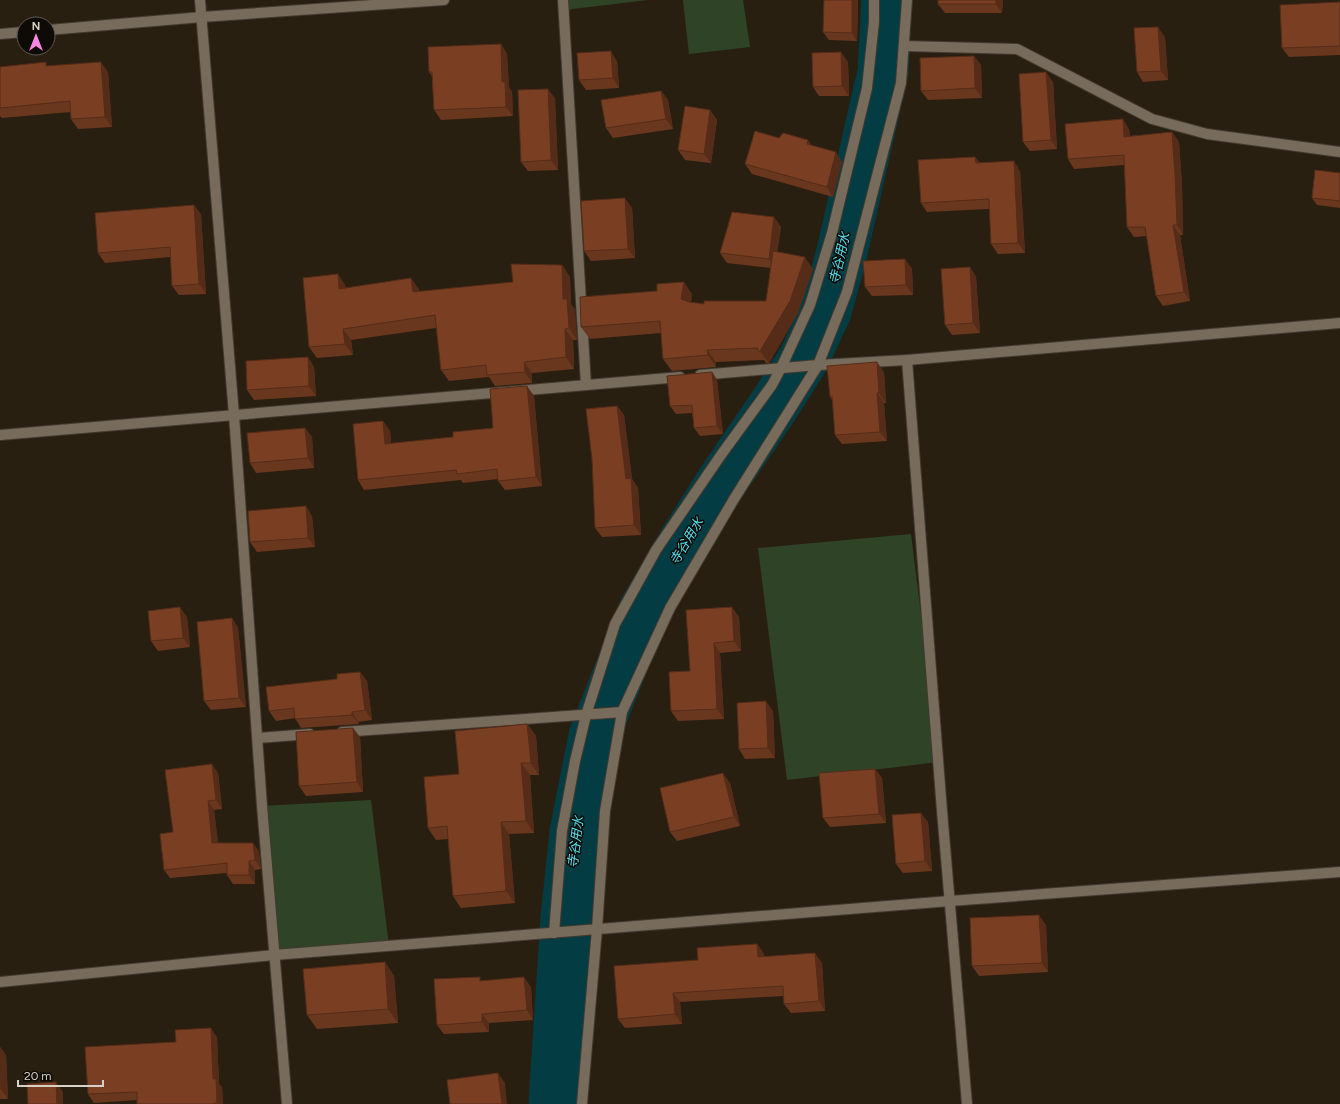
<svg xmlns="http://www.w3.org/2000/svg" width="1340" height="1104" font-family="Figtree,'Noto Sans JP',sans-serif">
<rect width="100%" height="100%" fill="#291f11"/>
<g fill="#2f4427">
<polygon points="564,0 648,0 564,10"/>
<polygon points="683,0 743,0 750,47 689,54"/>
<polygon points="911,534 939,762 787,780 758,548"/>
<polygon points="371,800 389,946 274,955 262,806"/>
</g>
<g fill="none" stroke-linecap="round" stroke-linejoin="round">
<polyline stroke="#033d43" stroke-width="51" points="554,1104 566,918 575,832 594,736 644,610 685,540 723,480 775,404 804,358 826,311 842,252 883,72 887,0"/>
<defs>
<g id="street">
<polyline points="200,0 234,415 262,806 287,1104"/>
<polyline points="563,0 586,385"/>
<polyline points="48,30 202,17 444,0"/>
<polyline points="0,34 24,32"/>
<polyline points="904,46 1017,49 1152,119 1207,134 1340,152"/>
<polyline points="907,360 942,811 967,1104"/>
<polyline points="700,375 818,365 907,360 1340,323"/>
<polyline points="0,435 680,377"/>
<polyline points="342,732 622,712"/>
<polyline points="258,738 310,734"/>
<polyline points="554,933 562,831 575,761 586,715 615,624 656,550 721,455 772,385 781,368 810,305 832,233 867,88 874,22 874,0"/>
</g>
<g id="secondary">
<polyline points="0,982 274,955 950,901 1340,872"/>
<polyline points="582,1104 597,929 605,811 622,712 670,608 734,499 818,365 847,292 901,83 907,0"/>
</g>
</defs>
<use href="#street" stroke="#423930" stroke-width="12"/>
<use href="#secondary" stroke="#423930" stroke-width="12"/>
<use href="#street" stroke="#776b5b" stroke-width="10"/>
<use href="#secondary" stroke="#776b5b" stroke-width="10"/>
</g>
<g fill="#69361e">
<polygon points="858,0 857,41 829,40 823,32"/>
<polygon points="1003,0 1002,13 945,13 938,4"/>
<polygon points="1340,2 1340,55 1289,57 1282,48"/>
<polygon points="1165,37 1168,80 1143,82 1137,72"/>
<polygon points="501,44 507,54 509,87 512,92 513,116 441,120 434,110 432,76 429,72"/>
<polygon points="974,56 981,65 982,98 928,100 921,91"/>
<polygon points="617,61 619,88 586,90 579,80"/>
<polygon points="848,62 849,96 819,96 813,87"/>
<polygon points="48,66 108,72 112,127 78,129 71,119 71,112 2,118 0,116 0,67"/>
<polygon points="1053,82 1057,149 1030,151 1023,142"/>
<polygon points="661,91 668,100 673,129 613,138 606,128"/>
<polygon points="555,98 558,170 528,171 521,162"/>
<polygon points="710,110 717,120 711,163 685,160 678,150"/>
<polygon points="1129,129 1130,136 1172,132 1179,142 1182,185 1183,235 1180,235 1190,301 1163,306 1156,296 1147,236 1134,237 1127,227 1124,165 1074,169 1068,159"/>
<polygon points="779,138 842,162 833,197 752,174 745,164"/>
<polygon points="975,157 980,163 1020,171 1025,253 998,254 991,244 989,209 927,212 921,203"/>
<polygon points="1340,173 1340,208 1317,205 1312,198"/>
<polygon points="632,208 635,258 591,261 584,251"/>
<polygon points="201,214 206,294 179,295 172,286 170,257 105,263 98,253"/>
<polygon points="774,217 781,227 777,252 813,269 798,313 769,363 766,363 764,360 716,362 716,367 672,371 663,359 661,333 590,339 581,327 692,294 691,302 704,304 766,301 771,268 727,263 720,253"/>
<polygon points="905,259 912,269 913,295 872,296 865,287"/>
<polygon points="562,265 570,277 571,304 575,310 577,340 573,340 574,369 532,373 532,383 495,386 489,377 449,381 441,370 436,328 351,340 353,355 317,358 309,347 346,286 346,288 419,289 419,292 513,282"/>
<polygon points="970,267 976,277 980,333 952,335 945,325"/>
<polygon points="314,367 316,396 254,400 247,390"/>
<polygon points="712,372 717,380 723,434 700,436 694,428 692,413 676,414 670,406"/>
<polygon points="884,372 886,403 884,403 887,441 842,444 835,435 833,401 830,397"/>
<polygon points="534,396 542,486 505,490 498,481 498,479 463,483 461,480 364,490 358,480 383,421 390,431 391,443 453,437 493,428"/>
<polygon points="617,406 624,415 632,479 638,488 641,535 602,537 595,528"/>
<polygon points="305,428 312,437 314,468 256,473 250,463"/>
<polygon points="306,506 312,516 315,547 257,552 250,542"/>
<polygon points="686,610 739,617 741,651 720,653 724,719 678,721 671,711 690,671"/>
<polygon points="187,617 190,647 158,651 151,641"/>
<polygon points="232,618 238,628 246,707 211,710 204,701"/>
<polygon points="360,672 367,681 372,720 358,722 359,724 301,728 295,718 276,721 269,711 337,679"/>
<polygon points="773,711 775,758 745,759 739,749"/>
<polygon points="527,724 536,736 539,775 530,775 534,833 509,834 515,903 461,908 453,896 448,839 436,840 428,828 459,774"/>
<polygon points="360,737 363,792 306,796 299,786"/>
<polygon points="875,769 882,778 886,823 830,827 823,818"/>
<polygon points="218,773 222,809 214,810 218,843 259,851 261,869 255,870 255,884 233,884 227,875 227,873 170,878 164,870 173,832"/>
<polygon points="730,783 740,826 677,841 670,832"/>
<polygon points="928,822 932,871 903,873 896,864"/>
<polygon points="1046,925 1048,972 979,976 972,966"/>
<polygon points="757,944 764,954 764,957 822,963 825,1011 791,1013 784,1004 783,996 680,1002 682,1024 625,1028 618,1019 698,960"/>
<polygon points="385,962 394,976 398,1023 317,1029 307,1015"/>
<polygon points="483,980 531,987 533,1020 489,1023 489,1032 444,1034 437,1025"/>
<polygon points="217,1037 219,1084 222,1087 223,1104 137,1104 137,1100 94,1103 88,1094 176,1042"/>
<polygon points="0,1047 6,1055 8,1099 0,1099"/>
</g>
<g fill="#552c18">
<polygon points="852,0 858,0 857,41 852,33"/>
<polygon points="996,0 1003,0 1002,13 996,4"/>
<polygon points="1158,27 1165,37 1168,80 1161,71"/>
<polygon points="501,44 507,54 509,87 512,92 513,116 506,107 502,82"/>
<polygon points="611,51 617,61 619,88 613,78"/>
<polygon points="841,52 848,62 849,96 842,86"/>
<polygon points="974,56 981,65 982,98 975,88"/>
<polygon points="101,62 108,72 112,127 105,117"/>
<polygon points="1046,72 1053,82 1057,149 1051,140"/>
<polygon points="548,89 555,98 558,170 551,160"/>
<polygon points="661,91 668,100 673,129 666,119"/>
<polygon points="710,110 717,120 711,163 704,154"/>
<polygon points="1123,119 1129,129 1130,146 1124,137"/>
<polygon points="1172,132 1179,142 1182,185 1183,235 1177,225"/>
<polygon points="808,140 815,150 807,144"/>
<polygon points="836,152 842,162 833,197 827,187"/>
<polygon points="975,157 982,166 976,163"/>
<polygon points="1014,161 1020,171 1025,253 1018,243"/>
<polygon points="625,198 632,208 635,258 628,249"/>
<polygon points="194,205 201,214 206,294 199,284"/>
<polygon points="774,217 781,227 775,269 769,259"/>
<polygon points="1173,225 1180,235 1190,301 1184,292"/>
<polygon points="805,257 813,269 798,313 769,363 760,351"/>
<polygon points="905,259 912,269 913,295 906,285"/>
<polygon points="562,265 570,277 571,305 575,310 577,340 569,328 563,299"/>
<polygon points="970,267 976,277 980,333 973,323"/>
<polygon points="338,274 346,286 347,300 339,289"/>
<polygon points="411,278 419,289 421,304 413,292"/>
<polygon points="684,282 692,294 690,311 681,299"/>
<polygon points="343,329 351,340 353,355 345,344"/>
<polygon points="565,329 573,340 574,369 566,357"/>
<polygon points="707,350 716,362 716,367 708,355"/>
<polygon points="308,357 314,367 316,396 309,386"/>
<polygon points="524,362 532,373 532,383 525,372"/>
<polygon points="877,362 884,372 886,403 879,393"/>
<polygon points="712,372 717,380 723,434 717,426"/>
<polygon points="527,386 534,396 542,486 536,477"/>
<polygon points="877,393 884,403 887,441 880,432"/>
<polygon points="617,406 624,415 632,479 638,488 641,535 634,525 626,479"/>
<polygon points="383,421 390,431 392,453 385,444"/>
<polygon points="305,428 312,437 314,468 308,458"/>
<polygon points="306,506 312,516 315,547 308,538"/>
<polygon points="180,607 187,617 190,647 183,638"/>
<polygon points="732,607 739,617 741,651 734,641"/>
<polygon points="232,618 238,628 246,707 239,698"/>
<polygon points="714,643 720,653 724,719 717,709"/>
<polygon points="360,672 367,681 372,720 365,710"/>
<polygon points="766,701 773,711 775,758 768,748"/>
<polygon points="352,712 358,722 359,724 352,715"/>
<polygon points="527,724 536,736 539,775 531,763"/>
<polygon points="353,728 360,737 363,792 357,782"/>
<polygon points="521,763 530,775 534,833 526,821"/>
<polygon points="212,764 218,773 222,809 216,800"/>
<polygon points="875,769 882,778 886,823 879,814"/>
<polygon points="723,773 730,783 740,826 734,817"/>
<polygon points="208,801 214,810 219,852 212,843"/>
<polygon points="921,813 928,822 932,871 925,861"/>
<polygon points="501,822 509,834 515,903 506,891"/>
<polygon points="253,843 259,851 261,869 255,860"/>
<polygon points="249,861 255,870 255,884 249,875"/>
<polygon points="1039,915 1046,925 1048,972 1042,963"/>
<polygon points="757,944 764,954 764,967 758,957"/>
<polygon points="815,953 822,963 825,1011 819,1001"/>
<polygon points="385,962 394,976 398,1023 388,1009"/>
<polygon points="524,977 531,987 533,1020 527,1010"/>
<polygon points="673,993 680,1002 682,1024 675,1014"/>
<polygon points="482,1014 489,1023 489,1032 482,1022"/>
<polygon points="211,1028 217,1037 219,1084 222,1087 223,1104 218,1104 217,1103 213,1079"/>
<polygon points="0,1047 6,1055 8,1099 1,1089 0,1067"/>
<polygon points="498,1073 505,1083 507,1104 502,1104"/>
<polygon points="56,1082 63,1092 63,1104 57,1104"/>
</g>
<g fill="#7a3f23" stroke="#552c18">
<polygon points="824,0 852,0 852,33 823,32"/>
<rect x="938" y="0" width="58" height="4"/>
<polygon points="1340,2 1340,46 1282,48 1280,5"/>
<polygon points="1158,27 1161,71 1137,72 1134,28"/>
<polygon points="501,44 502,82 505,82 506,107 434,110 432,72 429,72 428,47"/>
<polygon points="611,51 613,78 579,80 577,53"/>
<polygon points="841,52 842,86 813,87 812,53"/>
<polygon points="974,56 975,88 921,91 920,58"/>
<polygon points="46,62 46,66 101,62 105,117 71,119 70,101 0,108 0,67"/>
<polygon points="1046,72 1051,140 1023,142 1019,74"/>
<polygon points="548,89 551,160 521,162 518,90"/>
<polygon points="661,91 666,119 606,128 601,100"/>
<polygon points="685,106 710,110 704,154 678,150"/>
<polygon points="1123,119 1124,137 1172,132 1175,175 1177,225 1173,225 1184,292 1156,296 1145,227 1127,227 1124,155 1068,159 1065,124"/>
<polygon points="755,131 779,138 783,133 808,140 807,144 836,152 827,187 745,164"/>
<polygon points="975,157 976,163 1014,161 1018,243 991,244 989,199 921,203 918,160"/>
<polygon points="1315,170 1340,173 1340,201 1312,198"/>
<polygon points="625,198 628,249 584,251 581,201"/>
<polygon points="194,205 199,284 172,286 170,247 98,253 95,213"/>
<polygon points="732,212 774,217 769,259 720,253"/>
<polygon points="773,251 805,257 790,301 760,351 758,351 758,348 707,350 708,355 663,359 660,321 581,327 580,297 657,291 657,284 684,282 681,299 689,302 704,304 704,301 766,301"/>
<polygon points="905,259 906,285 865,287 863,261"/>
<polygon points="511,264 562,265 563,299 567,299 569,328 565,329 566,357 524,362 525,372 487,375 486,365 441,370 435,315 343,329 345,344 309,347 303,278 338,274 339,289 411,278 413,292 513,282"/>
<polygon points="970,267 973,323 945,325 941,269"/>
<polygon points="308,357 309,386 247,390 246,361"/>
<polygon points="877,362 879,393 877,393 880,432 835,435 832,396 830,397 827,366"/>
<polygon points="712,372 717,426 694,428 692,405 670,406 667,376"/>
<polygon points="527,386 536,477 498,481 497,469 457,474 456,470 358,480 353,424 383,421 385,444 453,437 453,432 493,428 490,389"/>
<polygon points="617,406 626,479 631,478 634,525 595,528 592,459 586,409"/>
<polygon points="305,428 308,458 250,463 247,433"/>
<polygon points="306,506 308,538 250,542 248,511"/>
<polygon points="180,607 183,638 151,641 148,611"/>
<polygon points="732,607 734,641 714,643 717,709 671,711 669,672 690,671 686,610"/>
<polygon points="232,618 239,698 204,701 197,622"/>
<polygon points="360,672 365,710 352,712 352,715 295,719 294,708 269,711 266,687 337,679 337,674"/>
<polygon points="766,701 768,748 739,749 737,703"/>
<polygon points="527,724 531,763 521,763 526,821 501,822 506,891 453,896 447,826 428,828 424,777 459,774 455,731"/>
<polygon points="353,728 357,782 299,786 296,732"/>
<polygon points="212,764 216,800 208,801 212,843 253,843 255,860 249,861 249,875 227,875 227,863 164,870 160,834 173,832 165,770"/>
<polygon points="875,769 879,814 823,818 819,773"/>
<polygon points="723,773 734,817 670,832 660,788"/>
<polygon points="921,813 925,861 896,864 892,815"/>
<polygon points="1039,915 1042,963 972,966 970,918"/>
<polygon points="757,944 758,957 815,953 819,1001 784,1004 783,986 673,993 675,1014 618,1019 614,966 698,960 697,948"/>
<polygon points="385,962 388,1009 307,1015 303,969"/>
<polygon points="480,977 480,981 524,977 527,1010 482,1014 482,1022 437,1025 434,979"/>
<polygon points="211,1028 213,1079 216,1079 217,1103 214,1103 214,1104 137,1104 137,1092 88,1094 85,1047 176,1042 175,1030"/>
<polygon points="0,1067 1,1089 0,1089"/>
<polygon points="498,1073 502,1104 450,1104 447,1080"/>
<polygon points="56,1082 57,1104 28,1104 27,1084"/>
</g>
<g text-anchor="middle" stroke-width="3" stroke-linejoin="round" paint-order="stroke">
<g font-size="13" font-style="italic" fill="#53e1f1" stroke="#0e0a05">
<text transform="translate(839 258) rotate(-77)" y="5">寺谷用水</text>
<text transform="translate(686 541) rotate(-59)" y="5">寺谷用水</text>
<text transform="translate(575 842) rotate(-83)" y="5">寺谷用水</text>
</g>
</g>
<g transform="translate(36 36)"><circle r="19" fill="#0e0a05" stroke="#5f5a53"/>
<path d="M0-3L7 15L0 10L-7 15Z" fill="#fd86e3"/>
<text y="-6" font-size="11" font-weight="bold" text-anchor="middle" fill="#d8d1c8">N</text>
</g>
<path d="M18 1080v6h85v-6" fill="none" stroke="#d8d1c8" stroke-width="2"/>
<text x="24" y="1080" font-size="12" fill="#d8d1c8" stroke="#0e0a05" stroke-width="3" paint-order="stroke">20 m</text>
</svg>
